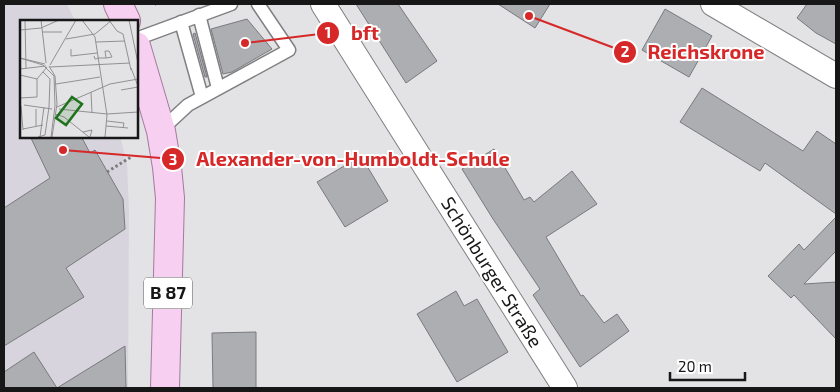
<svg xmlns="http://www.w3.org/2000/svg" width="840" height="392" font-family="'Exo 2',sans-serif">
<rect width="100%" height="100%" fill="#e3e2e5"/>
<polygon fill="#d7d4de" points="4,4 67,4 75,21 21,21 21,136 120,136 127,164 129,210 128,388 4,388"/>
<g fill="#acaeb1" stroke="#797a7d">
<polygon points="356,4 398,4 437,61 406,83"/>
<polygon points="498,4 550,4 535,28"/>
<polygon points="807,4 836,4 836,44 816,33 797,18"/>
<polygon points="665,9 712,36 689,77 642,50"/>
<polygon points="247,19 272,49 232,72 223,74 211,29"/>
<polygon points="195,33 207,77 205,77 193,34"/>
<polygon points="702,88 803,151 817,131 836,144 836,214 765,163 760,171 680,122"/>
<polygon points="30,136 81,136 90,153 95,150 123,199 125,229 66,268 84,297 4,346 4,208 50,178"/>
<polygon points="494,149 524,200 530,197 534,202 572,171 597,204 546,237 581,296 583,295 604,323 617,314 629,331 580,367 533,295 540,289 493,219 462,169"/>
<polygon points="361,156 388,201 345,227 317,182"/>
<polygon points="836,217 836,251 804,284 836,282 836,339 794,295 791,298 768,276 799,244 804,250"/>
<polygon points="456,291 464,306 477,299 508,352 457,382 417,314"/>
<polygon points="256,332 256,388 213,388 212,333"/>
<polygon points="125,346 126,388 4,388 4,372 34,352 57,388"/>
</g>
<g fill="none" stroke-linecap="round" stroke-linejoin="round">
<defs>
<g id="lane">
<polyline points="199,15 218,88"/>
<polyline points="181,22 202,97"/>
<polyline points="136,39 231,4"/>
<polyline points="161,130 188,105 289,50 258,4"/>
</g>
<g id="street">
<polyline points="323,4 565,388"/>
<polyline points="713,4 836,76"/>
</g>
<g id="primary">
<polyline points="118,4 126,21"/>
<polyline points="136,46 161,131 167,167 170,198 165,388"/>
</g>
</defs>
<use href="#lane" stroke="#807f82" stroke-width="15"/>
<use href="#street" stroke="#807f82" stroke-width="26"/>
<use href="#primary" stroke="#a57a9f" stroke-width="30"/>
<g stroke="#7c7c7e" stroke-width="3" stroke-dasharray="2.5 2.5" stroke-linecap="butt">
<polyline points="155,4 156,4"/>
<polyline points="107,172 131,157"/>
</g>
<use href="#lane" stroke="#fff" stroke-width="12"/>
<use href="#street" stroke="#fff" stroke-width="24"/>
<use href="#primary" stroke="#f7cff1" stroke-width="28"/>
</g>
<g text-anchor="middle" stroke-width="4" stroke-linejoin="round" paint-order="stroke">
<rect fill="#fff" stroke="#5d5d5d" stroke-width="1" x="144" y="277.5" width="48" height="31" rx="4"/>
<g font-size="18" font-weight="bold" fill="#171718">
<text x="168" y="299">B 87</text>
</g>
<g font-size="19" fill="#171718" stroke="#fff">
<text transform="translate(492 272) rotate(58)" y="7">Schönburger Straße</text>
</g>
</g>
<g transform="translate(20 20)">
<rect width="118" height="118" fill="#e3e2e5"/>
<path fill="none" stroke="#919193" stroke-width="1" d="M5,0L6,48M21,0L26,43M62,0L75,17L87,95L85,117M89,0L97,11L103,14L111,50M109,0L118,43M0,10L21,8L39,0M22,12H42M46,19L75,14L92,0M76,22L105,21M51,29V36L77,33M74,36L75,39H76L78,38H86L92,37L89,31H85L86,38M0,38L25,44M0,38L23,45L34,56L35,86L31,117M30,45L56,0M29,46L35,56L37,84L32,117M30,47L110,43M111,48L118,66M0,49L26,46M0,55L17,59M17,59L27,47M36,64L80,57M101,70L118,67M71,72L72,93M0,78L17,77V59M4,85L32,89M1,86L3,110M37,87L90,64L118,59M39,89L87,94M35,94L44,97L69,117M87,94L118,92M87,101L104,103L103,108M16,106V89M86,106L108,108M3,109L23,105M63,112L72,110L70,117M18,117L25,115L29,87L30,59L23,52M20,117L24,87"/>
<path fill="#1f721c" fill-opacity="0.15" stroke="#1f721c" stroke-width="2.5" d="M52,77L62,84L46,105L36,98Z"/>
<rect width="118" height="118" fill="none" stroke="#171718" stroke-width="2.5"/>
</g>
<path fill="none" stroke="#d62828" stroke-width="2" d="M245 43L328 33M529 16L625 52M63 150L173 159"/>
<g fill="#d62828" stroke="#fff" stroke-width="2">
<circle cx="245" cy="43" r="5"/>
<circle cx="529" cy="16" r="5"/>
<circle cx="63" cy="150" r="5"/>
<circle cx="328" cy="33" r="12"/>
<circle cx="625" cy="52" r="12"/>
<circle cx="173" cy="159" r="12"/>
</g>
<g font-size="15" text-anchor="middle" font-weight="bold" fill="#fff">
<text x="328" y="38">1</text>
<text x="625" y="57">2</text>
<text x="173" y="165">3</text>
</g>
<g font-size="20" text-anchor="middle" font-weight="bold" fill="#d62828" stroke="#fff" stroke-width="4" stroke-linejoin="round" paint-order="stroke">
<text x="365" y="40">bft</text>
<text x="706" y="59">Reichskrone</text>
<text x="353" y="166">Alexander-von-Humboldt-Schule</text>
</g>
<rect width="840" height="392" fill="none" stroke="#171718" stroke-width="10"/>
<path d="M670 372v8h75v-8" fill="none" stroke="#171718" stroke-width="2.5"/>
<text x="678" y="372" font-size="15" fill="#171718" stroke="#ffffff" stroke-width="4" paint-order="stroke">20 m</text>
</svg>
